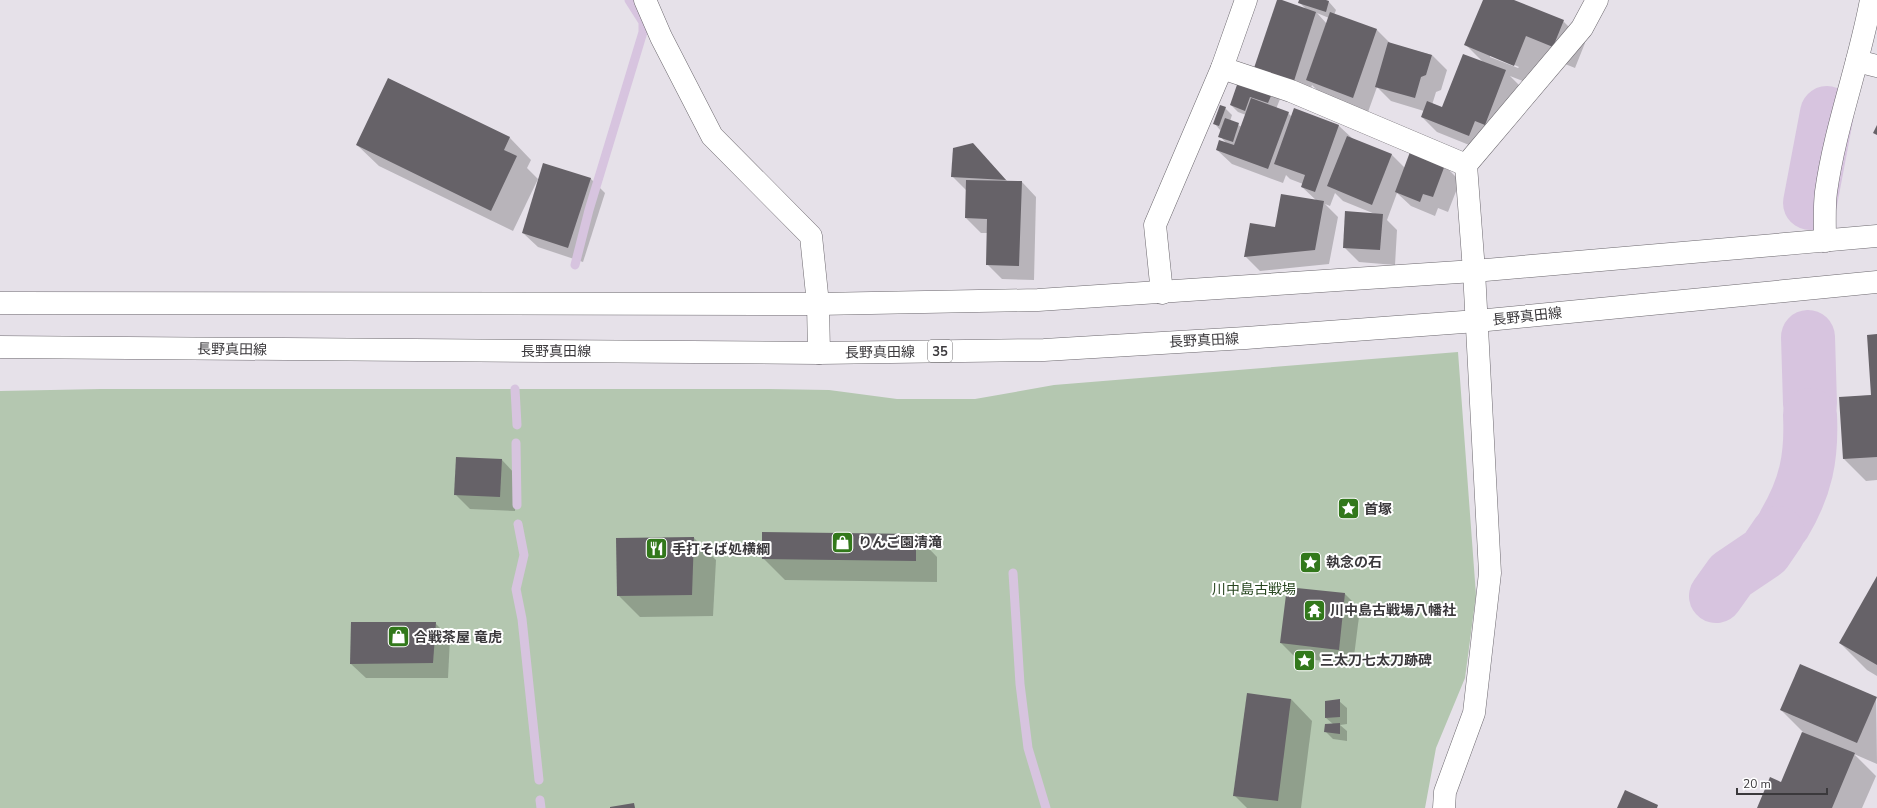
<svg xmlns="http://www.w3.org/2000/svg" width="1877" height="808" font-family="'Nunito Sans','Noto Sans JP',sans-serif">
<rect width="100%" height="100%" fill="#e6e1e9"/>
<polygon fill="#b4c7b0" points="1458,352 1476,595 1465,678 1436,748 1425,808 0,808 0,391 101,389 769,389 829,390 897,399 975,399 1054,385"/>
<g fill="#0003" fill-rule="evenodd">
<path d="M1278,0L1306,9L1299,2L1300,0H1323L1329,2L1336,10L1334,15L1377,30L1391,44L1432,55L1447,70L1441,90L1436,92L1432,105L1442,108L1484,63L1466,45L1484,0H1511L1563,21L1585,43L1575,68L1548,57L1536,86L1510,76L1520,86L1484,151L1437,132L1422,117L1424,111L1391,101L1377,87L1368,112L1322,95L1312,85L1308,98L1269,85ZM1317,13L1329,18L1327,24ZM1490,54L1519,67L1518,68L1490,57Z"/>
<polygon points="389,79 510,138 531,160 527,168 538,179 513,231 379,166 357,145"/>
<polygon points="1240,80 1272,91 1280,99 1276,109 1288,113 1292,117 1295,110 1339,126 1353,139 1392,155 1405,168 1445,166 1460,181 1448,212 1438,208 1435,216 1411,206 1397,193 1387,220 1397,230 1395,265 1359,262 1344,247 1375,214 1343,201 1335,193 1330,206 1325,204 1338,217 1329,264 1260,271 1245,256 1275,228 1317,201 1302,187 1303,184 1290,179 1286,175 1283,183 1232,164 1217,150 1226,143 1220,136 1221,131 1214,123 1225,108 1232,115 1230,121 1242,127 1246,115 1238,112 1231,105"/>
<polygon points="973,144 1008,182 1022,182 1036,197 1034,280 1002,279 987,264 988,233 981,233 966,218 967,191 952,176"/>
<polygon points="590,178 605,193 583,262 538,247 523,233"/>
<polygon points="1877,335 1877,480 1866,481 1844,459 1840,398 1872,395"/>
<polygon points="502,460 516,475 515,511 470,509 455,494"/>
<polygon points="916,535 937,557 937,582 785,580 763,558"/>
<polygon points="694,538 716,560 713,616 640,617 618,595 617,539"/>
<polygon points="1877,578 1877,676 1867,670 1840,643"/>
<polygon points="1288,588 1345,594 1360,609 1353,664 1296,658 1281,643"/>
<polygon points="435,623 450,638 448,678 366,678 351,664"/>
<polygon points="1876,697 1877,764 1854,754 1876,776 1862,808 1758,808 1782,783 1803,732 1781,710"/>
<polygon points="1291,699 1312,721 1301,808 1247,808 1235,796"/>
<polygon points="1339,701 1347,708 1347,724 1340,725 1347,731 1347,741 1333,739 1326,732 1333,724 1326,718"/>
</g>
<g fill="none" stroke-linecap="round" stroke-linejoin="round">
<g stroke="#d7c4df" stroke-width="9">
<polyline points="575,265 589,210 643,32 643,22 629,0"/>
<polyline points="515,389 517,425"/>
<polyline points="516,443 517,505"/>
<polyline points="518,524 524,555 516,589 522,619 539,780"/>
<polyline points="1013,573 1020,684 1028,748 1046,808"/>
<polyline points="540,800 541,808"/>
</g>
<g stroke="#d7c4df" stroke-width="54">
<polyline points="1810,203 1827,113"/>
<polyline points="1808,337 1810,404"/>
<path d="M1784,524C1806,487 1812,457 1810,415"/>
<polyline points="1716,596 1731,575 1765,552 1778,533"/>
</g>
</g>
<g fill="#666268">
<polygon points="1277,0 1282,0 1316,12 1293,84 1253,71"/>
<polygon points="1299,0 1326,0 1329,1 1326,12 1298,3"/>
<polygon points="1483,0 1514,0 1564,20 1553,47 1526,36 1514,66 1464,45"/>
<polygon points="1330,12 1377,29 1353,98 1306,80"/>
<polygon points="1388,42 1432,55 1426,75 1421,77 1415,98 1375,87"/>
<polygon points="1463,54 1506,70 1485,125 1475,121 1469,136 1421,117 1427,101 1442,107"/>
<polygon points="388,78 510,137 504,150 517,156 491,211 356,145"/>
<polygon points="1239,79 1273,91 1268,103 1250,97 1245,111 1230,105"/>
<polygon points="1251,98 1289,112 1268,169 1216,150 1219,140 1234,145"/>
<polygon points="1220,105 1226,107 1219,126 1213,124"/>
<polygon points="1294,108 1339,125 1315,192 1301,187 1305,175 1274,164"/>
<polygon points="1225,118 1239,123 1233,142 1218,137"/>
<polygon points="1877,125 1877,135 1873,133"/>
<polygon points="1347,136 1392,154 1372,205 1327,186"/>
<polygon points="973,143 1006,180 951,177 953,148"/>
<polygon points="1410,152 1445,165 1433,197 1423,194 1420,202 1395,192"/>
<polygon points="543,163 591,178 568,248 522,233"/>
<polygon points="966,180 1022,181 1019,266 986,265 987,219 965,218"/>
<polygon points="1281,194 1324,201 1315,250 1244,257 1250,223 1275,227"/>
<polygon points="1345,211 1383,214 1380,250 1343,248"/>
<polygon points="1877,334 1877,457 1843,459 1839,397 1871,395 1867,335"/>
<polygon points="456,457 502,459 500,497 454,495"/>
<polygon points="762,532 916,534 916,561 762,559"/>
<polygon points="694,537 692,595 617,596 616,538"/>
<polygon points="1877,576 1877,665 1839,643"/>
<polygon points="1287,587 1345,593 1339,650 1280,643"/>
<polygon points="351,622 436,622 433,663 350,664"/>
<polygon points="1800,664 1877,697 1857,743 1780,710"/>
<polygon points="1247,693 1291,699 1278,801 1233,796"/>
<polygon points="1340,699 1340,717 1325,718 1325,701"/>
<polygon points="1340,723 1340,734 1324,732 1325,724"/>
<polygon points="1802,732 1855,753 1832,808 1757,808 1770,777 1781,782"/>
<polygon points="1625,790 1658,805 1657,808 1617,808"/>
<polygon points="634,803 635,808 610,808 610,807"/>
</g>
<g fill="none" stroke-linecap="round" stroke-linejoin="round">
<defs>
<g id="minor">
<polyline points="645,0 661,37 712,136 811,236 818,304 819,353"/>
<polyline points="1857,61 1877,66"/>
<polyline points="1222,68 1291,91 1466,165"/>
<path d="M1825,241C1825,225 1824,208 1826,192C1835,127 1859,65 1871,0"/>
<polyline points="1474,271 1466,165 1582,28 1597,0"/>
<polyline points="1162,293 1155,225 1222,68 1246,0"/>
</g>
<polyline id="tertiary" points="1444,808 1445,792 1474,713 1490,573 1474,271"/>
<g id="primary">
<polyline points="0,303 818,304 1038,300 1474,271 1877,236"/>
<polyline points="0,347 819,353 1044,350 1246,338 1477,321 1877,282"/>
</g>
</defs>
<use href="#minor" stroke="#6c686e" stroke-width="23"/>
<use href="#tertiary" stroke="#6c686e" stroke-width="23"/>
<use href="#primary" stroke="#6c686e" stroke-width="23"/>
<use href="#minor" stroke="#fff" stroke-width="22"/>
<use href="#tertiary" stroke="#fff" stroke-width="22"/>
<use href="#primary" stroke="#fff" stroke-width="22"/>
</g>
<defs>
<symbol id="sight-square" viewBox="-11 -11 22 22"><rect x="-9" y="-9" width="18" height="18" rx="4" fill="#32781b" stroke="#fff"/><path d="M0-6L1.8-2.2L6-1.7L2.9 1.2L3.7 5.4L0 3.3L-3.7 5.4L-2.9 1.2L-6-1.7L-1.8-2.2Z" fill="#fff"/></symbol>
<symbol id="shop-square" viewBox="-11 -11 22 22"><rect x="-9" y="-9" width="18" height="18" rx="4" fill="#32781b" stroke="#fff"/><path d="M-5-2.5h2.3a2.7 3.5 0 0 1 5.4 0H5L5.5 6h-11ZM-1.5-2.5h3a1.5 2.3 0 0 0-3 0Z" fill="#fff"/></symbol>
<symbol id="restaurant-square" viewBox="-11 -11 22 22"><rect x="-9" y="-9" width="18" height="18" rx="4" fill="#32781b" stroke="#fff"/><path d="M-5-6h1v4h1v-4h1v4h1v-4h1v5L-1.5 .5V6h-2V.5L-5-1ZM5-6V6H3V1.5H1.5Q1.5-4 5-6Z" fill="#fff"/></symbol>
<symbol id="temple-square" viewBox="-11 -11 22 22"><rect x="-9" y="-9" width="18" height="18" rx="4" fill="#32781b" stroke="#fff"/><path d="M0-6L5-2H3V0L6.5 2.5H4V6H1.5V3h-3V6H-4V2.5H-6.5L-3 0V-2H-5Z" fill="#fff"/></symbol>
</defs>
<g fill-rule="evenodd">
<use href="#sight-square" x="1336" y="496" width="25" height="25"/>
<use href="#shop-square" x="830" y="530" width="25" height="25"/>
<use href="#restaurant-square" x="644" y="536" width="25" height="25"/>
<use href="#sight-square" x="1298" y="550" width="25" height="25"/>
<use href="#temple-square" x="1302" y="598" width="25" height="25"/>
<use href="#shop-square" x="386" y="624" width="25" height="25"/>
<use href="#sight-square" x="1292" y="648" width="25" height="25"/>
</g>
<g text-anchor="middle" stroke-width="4" stroke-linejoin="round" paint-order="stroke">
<rect fill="#fff" stroke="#767476" stroke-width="1" x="928" y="340" width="24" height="22" rx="3"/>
<g font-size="13" font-weight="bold" fill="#3b393c">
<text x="940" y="356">35</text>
</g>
<g font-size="14" fill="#3b393c" stroke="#fff">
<text transform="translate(1527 316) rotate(-6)" y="5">長野真田線</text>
<text transform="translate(1204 340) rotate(-3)" y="5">長野真田線</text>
<text transform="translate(232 349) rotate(1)" y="5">長野真田線</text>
<text x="556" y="356">長野真田線</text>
<text transform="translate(880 352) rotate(-1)" y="5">長野真田線</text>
</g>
<g font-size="14" font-weight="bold" fill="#3b393c" stroke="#fff" text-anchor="start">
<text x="1364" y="514">首塚</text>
<text x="858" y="547">りんご園清滝</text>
<text x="672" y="554">手打そば処横綱</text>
<text x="1326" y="567">執念の石</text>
<text x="1330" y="615">川中島古戦場八幡社</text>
<text x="414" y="642">合戦茶屋 竜虎</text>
<text x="1320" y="665">三太刀七太刀跡碑</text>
</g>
<g font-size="14" fill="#294721" stroke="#fff">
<text x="1254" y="594">川中島古戦場</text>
</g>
</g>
<path d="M1737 788v6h90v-6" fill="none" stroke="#3b393c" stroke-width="2"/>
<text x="1743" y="788" font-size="12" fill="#3b393c" stroke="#ffffff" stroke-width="3" paint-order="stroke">20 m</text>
</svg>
